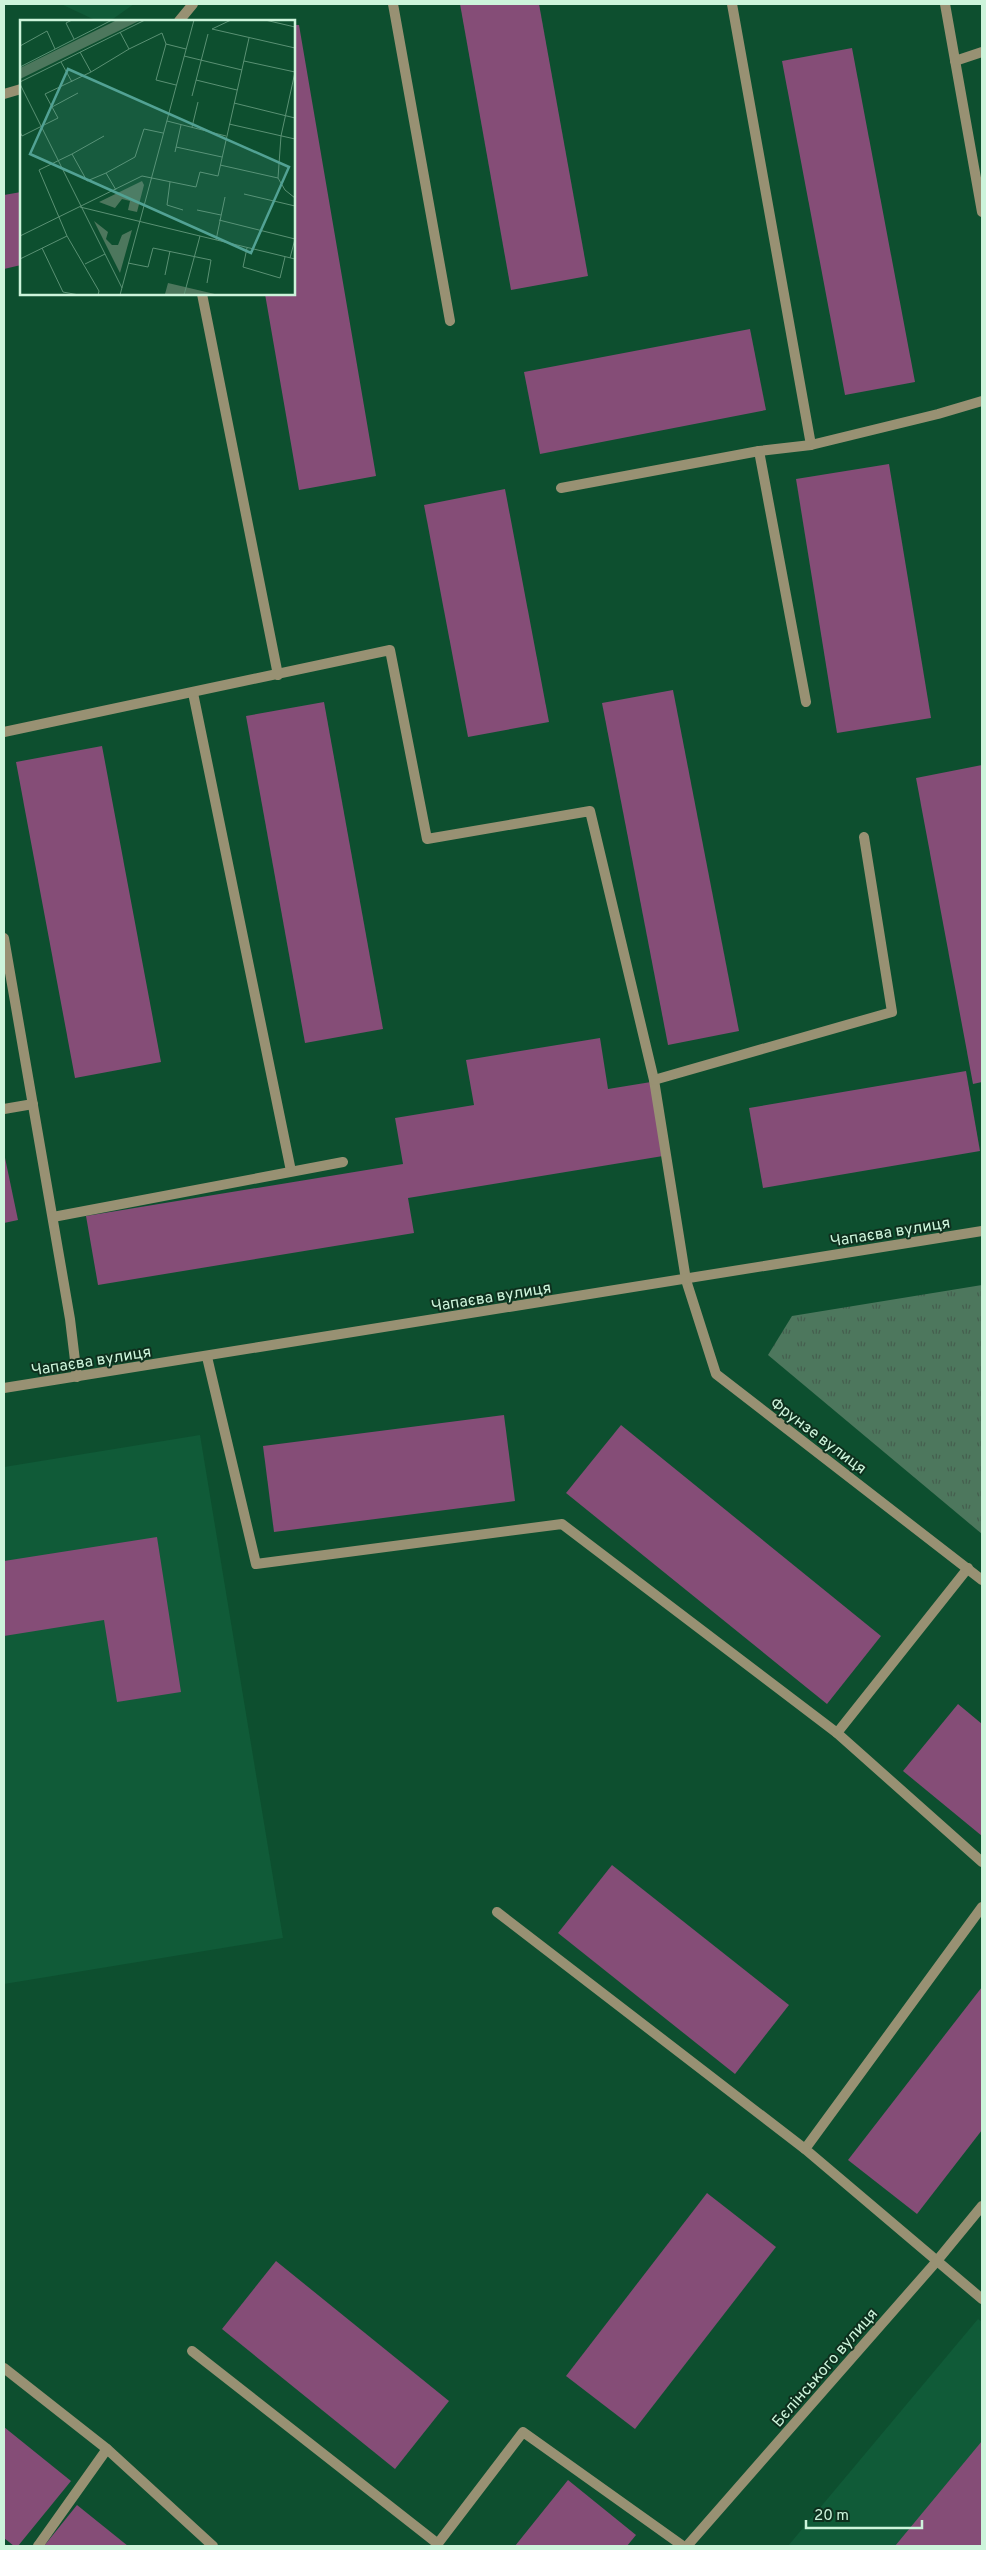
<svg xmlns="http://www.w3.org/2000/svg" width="986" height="2550" font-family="Overpass,sans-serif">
<defs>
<pattern id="grass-tufts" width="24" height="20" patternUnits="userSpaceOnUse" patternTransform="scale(1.25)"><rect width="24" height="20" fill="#4d775d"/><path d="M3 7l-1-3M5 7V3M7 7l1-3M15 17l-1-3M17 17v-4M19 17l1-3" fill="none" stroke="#455e4e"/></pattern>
</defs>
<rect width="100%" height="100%" fill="#0d4f2f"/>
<g fill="#105b38">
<polygon points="61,4 134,4 110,21 97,21"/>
<polygon points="200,1435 283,1938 4,1984 4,1467"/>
<polygon points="978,2319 982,2322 982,2546 788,2546"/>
</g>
<polygon fill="url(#grass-tufts)" points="982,1285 982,1534 768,1355 792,1316"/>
<g fill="#854d77">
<polygon points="460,4 539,4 588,276 511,290"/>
<polygon points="294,25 299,25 376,476 299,490 265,294 294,294"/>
<polygon points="852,48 915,382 845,395 782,61"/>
<polygon points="21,192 21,265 4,269 4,195"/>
<polygon points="750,329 766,410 540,454 524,372"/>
<polygon points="889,464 931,718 837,733 796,479"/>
<polygon points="505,489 549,722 468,737 424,505"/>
<polygon points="673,690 739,1031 668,1045 602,703"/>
<polygon points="324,702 383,1029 305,1043 246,716"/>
<polygon points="102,746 161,1062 75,1078 16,762"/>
<polygon points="982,765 982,1082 973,1084 916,778"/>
<polygon points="600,1038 608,1089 651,1082 663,1156 408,1198 414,1233 98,1285 86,1216 403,1164 395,1118 474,1105 466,1060"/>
<polygon points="966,1071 980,1151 763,1188 749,1108"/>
<polygon points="4,1153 18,1220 4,1223"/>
<polygon points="504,1415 515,1501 274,1532 263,1446"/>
<polygon points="621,1425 881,1636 827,1704 566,1493"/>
<polygon points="157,1537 181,1692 117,1702 104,1620 4,1636 4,1561"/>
<polygon points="958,1704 982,1724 982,1836 903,1771"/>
<polygon points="612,1865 789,2005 735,2074 558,1933"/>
<polygon points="982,1987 982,2130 917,2214 848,2160"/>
<polygon points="707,2193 776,2247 635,2429 566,2376"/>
<polygon points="276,2261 449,2401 395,2469 222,2329"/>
<polygon points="4,2427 71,2481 18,2546 14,2546 4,2538"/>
<polygon points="982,2441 982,2546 895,2546"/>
<polygon points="568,2480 636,2535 627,2546 515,2546"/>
<polygon points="77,2505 128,2546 44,2546"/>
</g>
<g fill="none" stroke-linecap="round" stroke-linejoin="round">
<g stroke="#989173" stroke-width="10">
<polyline points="393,4 450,321"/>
<polyline points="732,4 811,445"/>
<polyline points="179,21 193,4"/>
<polyline points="955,61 982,52"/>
<polyline points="4,94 21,89"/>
<polyline points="202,294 278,675"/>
<polyline points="759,451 806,702"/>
<polyline points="561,488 759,451 811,445 938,414 982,401"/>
<polyline points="193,693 291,1171"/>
<polyline points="4,732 390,650 427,839 590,811 654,1080 686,1280"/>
<polyline points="4,938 70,1319 77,1377"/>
<polyline points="654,1080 892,1012 864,837"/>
<polyline points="4,1109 33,1104"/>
<polyline points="53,1217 343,1162"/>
<polyline points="207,1357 256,1564 562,1524 837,1733"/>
<polyline points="968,1568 837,1733 982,1862"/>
<polyline points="982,1907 805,2149 982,2299"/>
<polyline points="497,1912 805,2149"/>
<polyline points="192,2351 438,2544"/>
<polyline points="4,2368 107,2449 213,2546"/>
<polyline points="38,2546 107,2449"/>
<polyline points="436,2546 523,2432 683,2546"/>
</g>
<g stroke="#989173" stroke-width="10">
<polyline points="686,1280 716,1374 982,1580"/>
<polyline points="4,1388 982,1231"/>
<polyline points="687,2546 936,2262 982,2206"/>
</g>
<polyline stroke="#989173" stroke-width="10" points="945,4 982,212"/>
</g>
<g text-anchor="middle" stroke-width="4" stroke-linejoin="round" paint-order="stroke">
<g font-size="16" fill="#cdf4db" stroke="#0e301e">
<text transform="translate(890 1231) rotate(-9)" y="6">Чапаєва вулиця</text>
<text transform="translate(491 1296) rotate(-9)" y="6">Чапаєва вулиця</text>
<text transform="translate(91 1360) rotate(-9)" y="6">Чапаєва вулиця</text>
<text transform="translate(819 1435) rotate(37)" y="6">Фрунзе вулиця</text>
<text transform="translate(824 2367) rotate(-49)" y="6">Бєлінського вулиця</text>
</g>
</g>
<g transform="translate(20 20)">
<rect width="275" height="275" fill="#0d4f2f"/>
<path d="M122,161L124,165L117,192L108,190L110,181L102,179L95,188L79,182ZM74,201L88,212L86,219L92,225H98L102,215L112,210L100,253Z" fill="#4d775d"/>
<path d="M97,0H121L0,59V48ZM148,263L199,275H138L145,274Z" fill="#4d775d"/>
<path fill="none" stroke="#5a9174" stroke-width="1" d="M52,0L46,3L54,19M245,0L275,7M192,9L275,28M192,9L211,0M100,12L109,29L142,13L146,24L136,60L156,65M146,24L166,29M0,26L27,11L35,29M60,32L71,52M164,36L222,50M224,41L275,52M41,42L52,62M0,47L92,0M275,52L261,116L258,158L265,170L275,178M176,60L217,70M0,62L125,0M0,64L102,268M172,76L188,14M214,83L275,98M32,87L58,73M147,101L206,116M209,104L275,119M172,107L178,82M0,112L2,116L38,98L25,74L71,52L109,29M156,127L202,137M155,132L161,105M52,134L84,116M200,145L258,158M86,153L115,137L124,109L143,113M150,162L147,185L163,190M224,174L275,186M60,187L275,239M177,190L201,195M199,200L275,219M0,216L122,156L176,167L180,152L198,156L229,18M47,216L79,271L78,275M196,220L205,177M22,228L43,272L59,275M227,228L223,247L260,258L265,237M270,238L275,219M0,239L47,216L19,150L52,134L67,161L86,153L96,170M108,243L128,247L133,228L191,240L187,263M65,244L85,234M145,255L150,231M100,275L174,0M164,275L180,216"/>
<path fill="#52a294" fill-opacity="0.15" stroke="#52a294" stroke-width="2.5" d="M48,49L269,147L231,233L10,134Z"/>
<rect width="275" height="275" fill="none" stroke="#cdf4db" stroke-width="2.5"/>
</g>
<rect width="986" height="2550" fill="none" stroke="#cdf4db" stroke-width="10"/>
<path d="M806 2520v8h116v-8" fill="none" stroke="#cdf4db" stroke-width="2.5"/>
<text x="814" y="2520" font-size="15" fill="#cdf4db" stroke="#0e301e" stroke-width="4" paint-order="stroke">20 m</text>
</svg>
